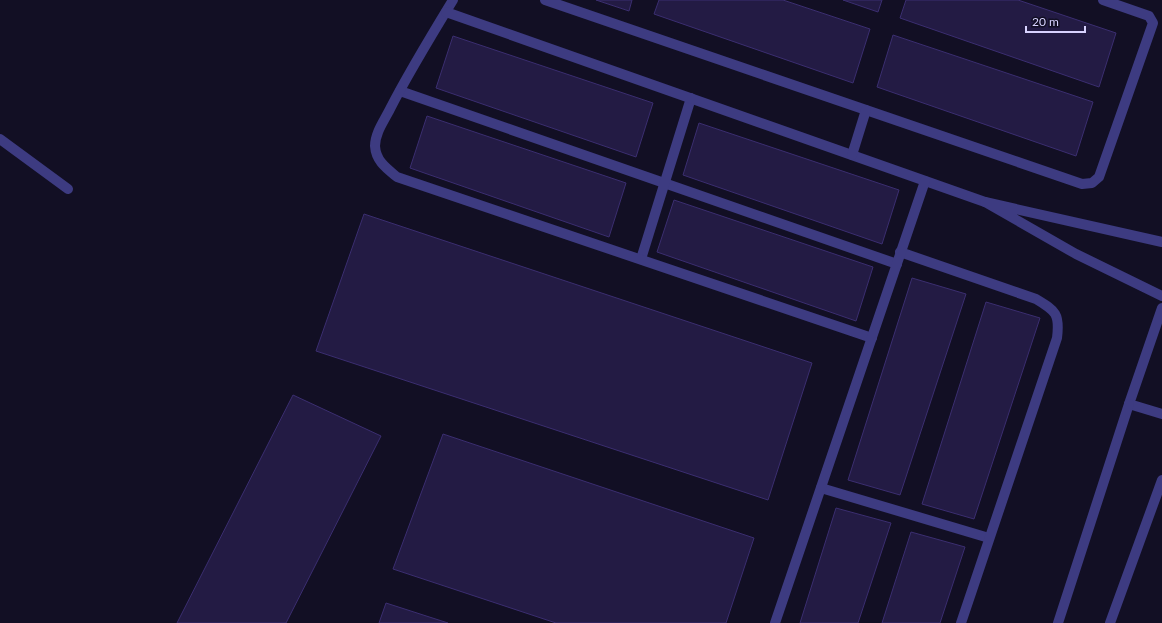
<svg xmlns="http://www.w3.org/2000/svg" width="1162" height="623" font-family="Lato,sans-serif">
<rect width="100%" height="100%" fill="#120f24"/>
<g fill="#231b44" stroke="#3b2e70">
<polygon points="596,0 632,0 629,11"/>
<polygon points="659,0 783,0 870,29 853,83 654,14"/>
<polygon points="843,0 882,0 878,12"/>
<polygon points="906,0 1018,0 1116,33 1099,87 900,18"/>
<polygon points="893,35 1093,102 1076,156 877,87"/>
<polygon points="453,36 653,103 636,157 436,88"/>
<polygon points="427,116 626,183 609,237 410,168"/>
<polygon points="699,123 899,190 882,244 683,175"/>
<polygon points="674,200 873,267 856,321 657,252"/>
<polygon points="364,214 812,363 768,500 316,351"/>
<polygon points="912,278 966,294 900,495 848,480"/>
<polygon points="986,302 1040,318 974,519 922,504"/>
<polygon points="293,395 381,436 286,623 177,623"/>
<polygon points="443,434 754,538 726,623 556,623 393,569"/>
<polygon points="836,508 891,523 858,623 800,623"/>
<polygon points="911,532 965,547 940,623 882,623"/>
<polygon points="386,603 448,623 379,623"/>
</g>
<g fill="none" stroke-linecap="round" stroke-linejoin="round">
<g stroke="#3d3b81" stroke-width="10">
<polyline points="400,91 897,264"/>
<polyline points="641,259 691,98"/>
<polyline points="821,488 989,538"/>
</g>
<g stroke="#3d3b81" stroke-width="10">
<path d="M453,0C431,36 409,72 390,109C384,121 375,133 375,146C376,161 386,168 397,177L872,338"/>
<polyline points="545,0 1082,184 1092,183 1099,177 1153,23 1149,16 1103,0"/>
<polyline points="446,12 985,202"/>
<polyline points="0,139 68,189"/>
<polyline points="852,155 866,110"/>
<polyline points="1162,242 985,202 1076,254 1162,296"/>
<path d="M900,252L1036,299C1056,311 1060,314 1057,338L961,623"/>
<polyline points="1162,308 1129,404 1162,414"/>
<polyline points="775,623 925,181"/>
<polyline points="1058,623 1129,404"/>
<polyline points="1110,623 1162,480"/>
</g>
</g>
<path d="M1026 26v6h59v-6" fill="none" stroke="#d7d2fe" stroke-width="2"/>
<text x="1032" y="26" font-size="12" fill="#d7d2fe" stroke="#120f24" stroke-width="3" paint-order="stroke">20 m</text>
</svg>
